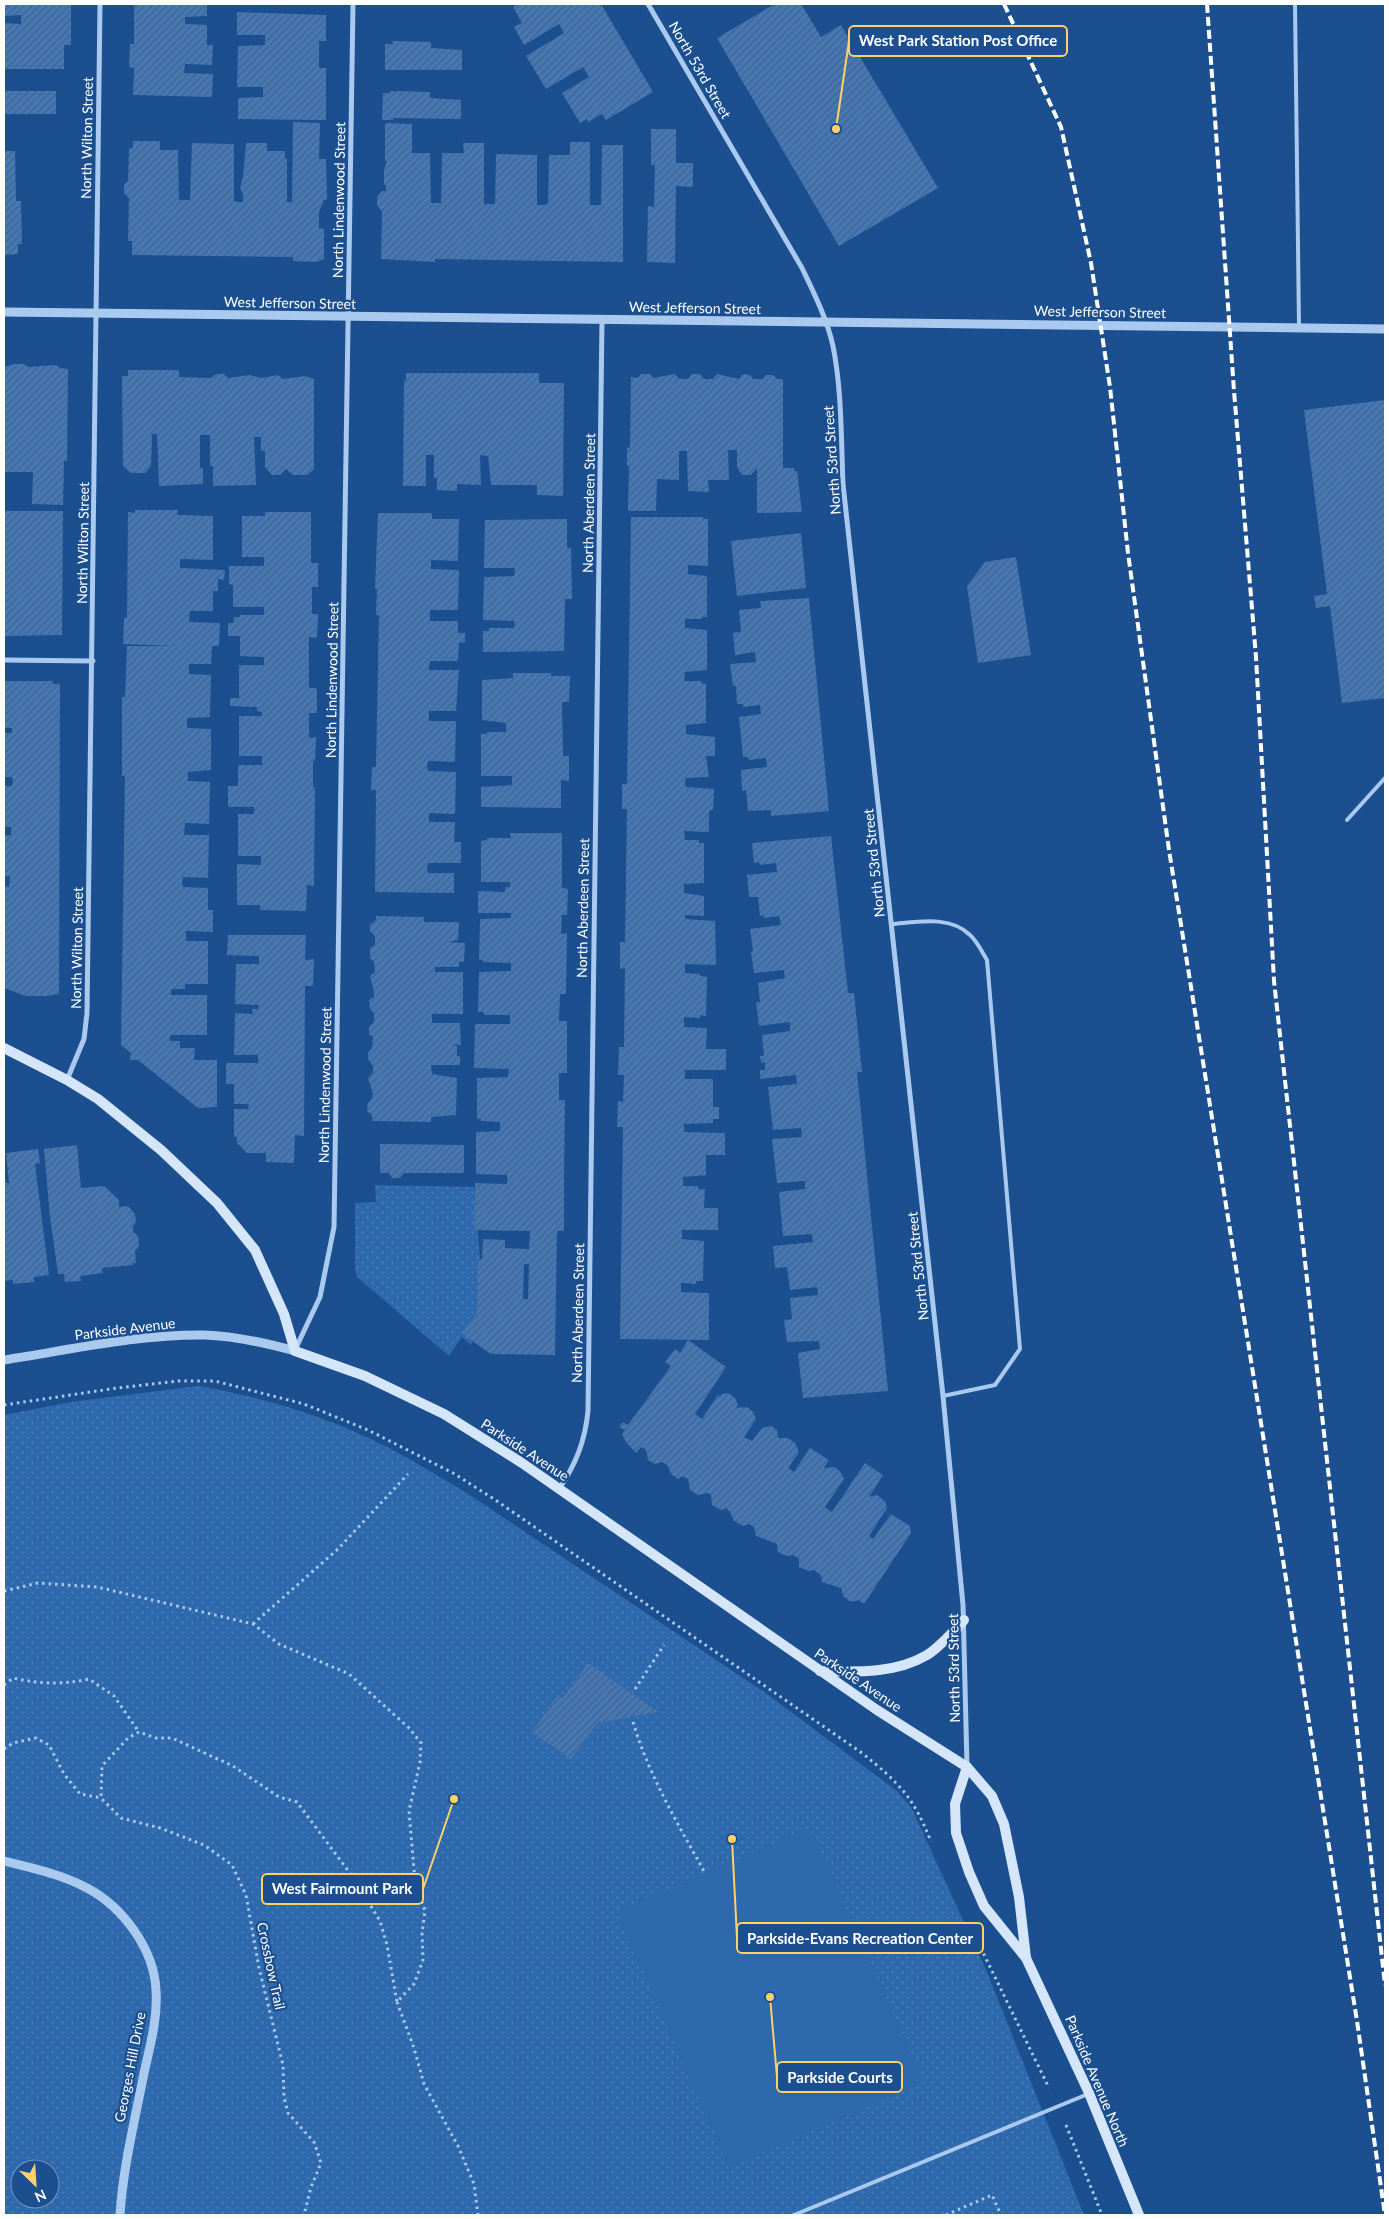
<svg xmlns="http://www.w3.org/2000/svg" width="1389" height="2219" font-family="Lato,sans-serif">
<defs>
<pattern id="park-dots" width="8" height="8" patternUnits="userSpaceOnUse" patternTransform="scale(1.25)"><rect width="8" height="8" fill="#2e69ad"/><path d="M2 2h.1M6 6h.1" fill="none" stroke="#4d80b9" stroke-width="1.8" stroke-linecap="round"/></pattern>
<pattern id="building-hatch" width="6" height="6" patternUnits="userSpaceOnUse" patternTransform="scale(1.25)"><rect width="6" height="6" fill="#4478b7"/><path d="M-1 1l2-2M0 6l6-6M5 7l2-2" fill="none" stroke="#486282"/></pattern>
</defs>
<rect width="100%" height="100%" fill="#1b4f8f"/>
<g fill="url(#park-dots)" fill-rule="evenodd">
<polygon points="375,1185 474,1187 484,1308 471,1345 462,1337 449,1356 357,1277 355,1269 355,1203 376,1202"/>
<path d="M198,1386C263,1397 329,1417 387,1447C416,1462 443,1479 470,1495L767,1694L897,1791L911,1807L987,1972L1084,2215H4V1415L71,1402ZM20,2169H50V2199H20Z"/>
</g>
<polygon fill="#2e69ad" points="810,1828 924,2082 729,2167 616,1911"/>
<g fill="url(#building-hatch)" fill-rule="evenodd">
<polygon points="4,4 71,4 71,45 64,45 64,69 4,69 4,23 21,24 21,15 4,16"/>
<polygon points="134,4 207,4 207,16 185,17 185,24 207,25 207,45 213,45 212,65 185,64 184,73 213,74 212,97 133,95 134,68 129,67 130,44 134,44"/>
<polygon points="519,4 601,4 653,92 606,120 602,114 588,122 587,119 580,123 562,93 589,77 583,67 546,89 526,56 564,33 559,24 524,45 514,27 522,23 513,7"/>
<polygon points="775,4 801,4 821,37 841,25 938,188 839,246 717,38"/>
<polygon points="237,12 326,15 326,41 319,41 319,68 326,68 326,120 238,119 238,98 263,97 263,87 237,87 238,46 265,45 265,35 237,35"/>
<polygon points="392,41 431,42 431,48 462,50 462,70 385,70 385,44 393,44"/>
<rect x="4" y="91" width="52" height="23"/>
<polygon points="391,91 430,92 430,98 461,100 461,119 393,118 393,120 382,120 383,93 390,93"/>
<polygon points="293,122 320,123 319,159 326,159 327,200 324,200 319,212 319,228 324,229 324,259 316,262 293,261 293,257 291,257 132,255 132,241 128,241 129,198 124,193 124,185 128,181 129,149 133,148 133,141 160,141 160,150 178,150 179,200 190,200 192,143 234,144 234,201 238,202 243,202 243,194 240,188 243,177 246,143 267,143 267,151 285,151 285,159 287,158 287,202 292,202"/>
<polygon points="385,123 412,124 412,153 430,153 431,203 441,203 442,153 464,153 463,143 484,143 484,204 495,204 496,154 537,155 537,205 541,205 548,204 549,155 570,155 570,142 590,142 590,205 601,205 602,145 623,145 623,262 435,259 435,262 381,259 382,212 377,205 377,197 382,191 386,191 386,185 384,185 384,170 387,161 385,161"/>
<polygon points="651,129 676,129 676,163 693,163 693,187 676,186 675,263 647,262 648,206 654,207 655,165 651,165"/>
<polygon points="4,151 15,151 16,201 21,201 22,244 18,244 18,254 4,255"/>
<polygon points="14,364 24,364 28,367 56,365 60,368 68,369 67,461 64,461 63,505 32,504 33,472 5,472 4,367"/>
<polygon points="128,370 179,370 179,377 211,378 216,374 224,374 228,378 250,375 261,378 278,375 283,379 305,376 314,379 314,469 307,475 293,475 286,469 280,475 272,475 265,467 265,451 261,451 261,437 254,437 256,485 213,486 213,466 210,466 210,435 200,435 200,468 203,468 203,484 159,486 157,434 152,434 151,466 145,473 131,473 123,466 122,376 128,376"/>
<polygon points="406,373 539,373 539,383 564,383 563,496 537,495 537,485 491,485 488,456 480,455 481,485 457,484 457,491 437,490 437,478 434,478 434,455 426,455 426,486 403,486 404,380 406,381"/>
<polygon points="641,374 650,374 653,378 675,374 678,378 683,379 688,379 692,374 700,374 704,379 713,379 717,374 739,379 743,374 750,375 753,379 763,379 766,375 773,375 777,379 783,379 783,468 794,468 794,471 797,471 802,512 757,513 757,468 751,475 742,475 737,467 737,450 728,450 729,480 708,480 709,492 688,491 687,451 679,451 679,480 657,479 656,511 628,511 629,466 627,466 627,448 630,447 631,377 638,378"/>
<polygon points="1385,400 1385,698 1342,703 1330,606 1316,608 1314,596 1327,594 1304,410"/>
<polygon points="135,510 178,510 177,515 213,516 213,560 180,559 180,568 225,570 224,580 218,579 218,591 213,591 213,611 190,611 189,622 220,623 219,646 212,646 211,664 189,664 189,674 211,675 210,717 187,718 187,728 211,729 211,770 188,772 188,781 210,782 209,824 185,823 184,835 209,835 208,878 183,877 182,882 183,887 208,888 208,910 213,910 213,932 186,931 186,941 208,941 208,984 185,984 185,989 171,989 171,995 207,995 207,1035 170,1035 170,1041 180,1041 180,1048 195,1048 194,1060 217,1060 217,1107 198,1108 138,1060 130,1060 131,1053 121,1045 125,776 122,776 122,697 125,697 127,646 178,646 123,644 124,618 127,618 128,512 135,513"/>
<polygon points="4,511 63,511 62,635 4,636"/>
<polygon points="265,512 311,512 311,563 318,563 318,587 312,587 312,614 318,614 317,638 309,637 309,688 317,688 317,713 309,713 309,738 316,737 315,761 313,760 313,787 315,787 314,886 307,885 306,911 260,910 260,905 237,905 237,864 261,865 261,856 238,856 238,814 254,814 254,807 228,807 228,786 238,786 238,765 262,765 262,756 239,756 239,716 262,716 262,712 257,711 257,707 230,706 230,698 239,698 239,665 264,665 264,657 240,656 240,636 228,636 228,623 233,623 234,617 240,617 240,615 264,615 264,607 233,607 233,585 229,584 229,566 264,566 264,557 242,557 242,516 265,516"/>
<polygon points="378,513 432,513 432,519 459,519 458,561 431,560 431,569 459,570 458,610 430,610 430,621 458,621 458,633 465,633 465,642 459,643 458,661 430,661 429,666 429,670 459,670 456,711 429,711 429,721 456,721 455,762 428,761 427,766 428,771 456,772 455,814 429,813 429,822 455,822 454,842 461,842 461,863 428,863 427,869 428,873 454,873 454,893 375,892 376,790 371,790 372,767 376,767 376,765 379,615 376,615 377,589 375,588"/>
<polygon points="631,517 703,517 703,519 708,519 708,566 688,565 688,574 707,576 707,617 702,617 702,619 685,619 685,628 707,630 707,670 685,672 684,681 701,681 701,683 706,684 706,723 686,725 686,734 715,737 715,756 706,756 709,777 686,778 685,782 686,787 714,789 713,810 709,811 709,832 684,831 685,840 699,840 699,843 704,843 704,883 684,884 684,893 704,896 704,916 685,915 685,919 715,921 716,965 685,964 685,973 700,974 700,976 707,977 706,1016 700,1015 700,1018 684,1017 684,1027 707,1028 706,1049 726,1049 726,1070 685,1070 685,1079 713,1079 713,1107 719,1107 719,1119 713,1119 713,1123 684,1124 684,1132 725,1133 725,1155 706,1155 706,1175 683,1177 683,1186 698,1186 698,1189 705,1189 704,1208 718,1208 718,1230 682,1230 682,1239 704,1241 703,1281 696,1281 696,1284 681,1283 681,1292 709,1293 709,1340 620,1339 623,1127 617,1127 618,1101 623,1102 624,1075 618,1075 619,1047 624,1047 625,968 620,969 620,942 625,942 627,809 622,809 622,784 627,784"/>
<polygon points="567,519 567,548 571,548 572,599 565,599 564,651 483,652 483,631 489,631 489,628 514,628 515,625 514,621 483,620 484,577 514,576 515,568 484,568 485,520"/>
<polygon points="801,533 806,588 737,596 731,541"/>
<polygon points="1016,557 1031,655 978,663 967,586 985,562"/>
<polygon points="809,598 829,811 771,816 771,810 748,811 746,790 742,791 741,770 767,767 766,758 749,760 748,757 743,757 739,717 761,714 760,705 743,707 743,704 737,704 736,686 733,686 730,664 756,662 755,652 735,655 733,633 741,632 739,610 761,608 760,601"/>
<polygon points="513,673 551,673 551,676 570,676 569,702 562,702 563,756 569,756 569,781 561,780 561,808 481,807 481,787 512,785 512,776 481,776 481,734 487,734 487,732 506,732 506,723 482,720 482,680 513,678"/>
<polygon points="4,681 53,681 53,684 60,684 59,994 47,996 26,996 4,988 4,886 9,887 10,876 4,876 4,836 11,835 11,827 4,827 4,786 12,786 13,782 12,777 4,777 4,733 12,733 12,728 4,728"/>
<path d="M510,833H562V888L568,889L567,915H562L561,934L567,933L566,994H560L559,1021H567V1073H559V1100H565L564,1180V1231H557L555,1355L491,1354L462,1334L477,1312L478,1261L482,1258L483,1239L505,1240V1248L529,1249L530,1231L474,1230L475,1183L507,1184V1175L476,1174V1132L500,1131V1122L481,1121V1119H477V1078L508,1077L509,1069L474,1068L475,1024H510V1015H484V1012H478L479,972L511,971V963L483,962V960H479L480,919L511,918V913H478V891L505,892V887H510V882H481V841L487,840V838H511ZM524,1264H529L528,1299H523Z"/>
<polygon points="831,836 848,993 854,993 862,1072 857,1072 888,1391 803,1398 798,1353 820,1349 819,1341 787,1342 784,1320 792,1319 790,1298 818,1295 817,1287 790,1290 787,1267 775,1268 773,1246 813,1242 812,1234 783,1236 779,1192 805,1189 805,1181 777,1183 772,1139 802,1137 801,1128 773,1130 768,1087 797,1084 796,1075 760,1079 760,1070 765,1070 765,1062 761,1063 760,1056 764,1056 762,1035 790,1031 790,1022 759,1026 756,1002 760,1002 758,983 785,978 784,970 754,973 751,952 753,951 750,929 781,925 779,916 764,918 763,915 760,916 758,897 749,897 747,875 777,872 776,863 760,865 759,862 754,863 752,843"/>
<polygon points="376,916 424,917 424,922 459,922 458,940 448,942 465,943 464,962 459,962 459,967 435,967 435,972 463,972 463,1014 432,1014 432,1023 460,1023 461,1045 451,1044 457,1046 457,1056 460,1056 460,1065 431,1065 432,1074 457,1078 456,1115 431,1117 431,1122 372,1121 372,1115 367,1111 368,1103 372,1099 373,1094 368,1078 373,1073 373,1066 368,1059 368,1053 372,1048 373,1037 369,1034 369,1027 374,1022 374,1013 370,1009 369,1000 374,997 374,992 370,976 375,972 374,962 370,958 370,948 375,945 375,936 370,931 370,925 376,920"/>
<polygon points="228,935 306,935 305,960 314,959 313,986 305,986 304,1136 295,1135 294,1163 266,1162 266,1153 247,1153 237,1143 237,1137 234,1137 234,1109 248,1109 249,1104 234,1104 234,1084 226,1084 226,1063 258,1063 258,1055 234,1055 235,1013 253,1014 252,1009 258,1009 259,1005 235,1004 236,964 259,964 259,956 227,955"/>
<polygon points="380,1144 464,1145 464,1173 404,1173 400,1178 392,1178 389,1173 380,1173"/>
<polygon points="77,1145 81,1188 104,1186 119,1200 119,1207 128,1206 135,1214 136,1223 133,1226 133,1232 138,1236 139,1246 135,1251 136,1263 133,1263 133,1265 102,1268 103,1273 80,1276 81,1281 65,1282 64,1274 58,1274 50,1217 44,1149"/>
<polygon points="38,1149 40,1163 35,1164 49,1275 34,1277 34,1282 13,1284 13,1280 4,1281 4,1178 6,1183 9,1183 6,1153"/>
<polygon points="688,1340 726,1367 695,1414 702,1419 718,1395 720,1397 722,1394 728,1393 735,1398 738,1405 736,1408 747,1407 753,1412 756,1419 744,1437 752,1441 762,1428 771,1426 777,1430 778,1438 788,1438 795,1443 799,1452 788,1468 794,1472 810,1448 829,1460 824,1468 834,1467 840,1471 844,1479 825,1507 829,1510 832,1512 865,1463 883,1475 869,1497 877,1495 885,1501 887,1508 869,1536 873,1539 891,1514 910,1526 911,1533 864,1604 859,1600 851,1602 843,1596 841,1588 822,1582 821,1575 814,1570 808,1571 799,1567 799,1559 793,1555 786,1556 778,1552 777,1544 756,1536 754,1527 749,1524 743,1526 734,1521 730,1512 726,1508 721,1510 712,1505 711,1495 708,1493 698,1495 690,1490 688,1479 682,1476 678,1479 671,1474 668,1466 662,1462 655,1464 648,1460 646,1450 641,1447 636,1453 626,1442 622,1434 625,1430 619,1427 623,1422 628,1425 671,1366 665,1362 675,1349 680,1353"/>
<polygon points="588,1663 659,1712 597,1723 571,1759 532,1732 558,1695 563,1698"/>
</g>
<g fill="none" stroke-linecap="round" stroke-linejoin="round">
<g stroke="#a9c9ee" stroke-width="3" stroke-dasharray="2.5 4" stroke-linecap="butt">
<path d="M4,1405L117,1388L178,1381H215L304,1404L368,1430L453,1473L494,1499L862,1753C898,1782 914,1797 931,1842"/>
<polyline points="4,1591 38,1583 97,1587 253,1624 279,1644 349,1674 409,1728 421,1743 420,1762 409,1811 415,1881 425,1911 422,1933 423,1960 414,1984 397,2002 387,1945 380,1921 355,1880 297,1802 279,1797 233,1766 172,1738 156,1738 139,1732 128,1738 102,1766 101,1798 121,1818 160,1828 204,1845 232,1865 246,1895 259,1968 283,2065 284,2097 288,2113 314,2142 321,2163 311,2187 304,2215"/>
<polyline points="253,1624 338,1549 408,1474"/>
<path d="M4,1685L13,1678C40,1684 62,1685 89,1679L114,1696L139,1732"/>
<polyline points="635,1689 664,1645"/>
<path d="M633,1722C649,1776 678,1824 705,1873"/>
<polyline points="4,1749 13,1743 36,1738 49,1745 64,1774 80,1794 101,1798"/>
<polyline points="975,1936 1049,2088"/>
<polyline points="397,2002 414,2048 424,2084 458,2146 474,2184 478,2215"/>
<polyline points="1066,2125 1102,2215"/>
<polyline points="946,2215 992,2195 1001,2215"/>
</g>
<g stroke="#a9c9ee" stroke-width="4">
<polyline points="1295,4 1299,326"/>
<polyline points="1347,820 1385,778"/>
<path d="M892,924C917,922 950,915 970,935C977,941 982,952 987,960L1020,1349L995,1385L943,1396"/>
<polyline points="794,2215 1088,2094"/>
</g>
<g stroke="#a9c9ee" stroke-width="5">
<path d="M648,4L802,268C814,293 827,319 833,346C842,391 841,439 843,484L943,1396L963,1605L967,1766"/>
<polyline points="4,660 93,661"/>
<polyline points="67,1080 84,1039 87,1013 100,4"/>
<polyline points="295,1350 320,1297 334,1227 353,4"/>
<path d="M559,1489C576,1464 585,1441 588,1411L602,320"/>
</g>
<g stroke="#a9c9ee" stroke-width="9">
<polyline points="4,312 1385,329"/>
<path d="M4,1360C70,1350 138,1334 205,1335C236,1336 266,1343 295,1351"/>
<path d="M4,1861C32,1868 61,1874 87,1888C123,1907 154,1949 156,1990C158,2018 150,2046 144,2073C135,2120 123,2167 120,2215"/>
</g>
<g stroke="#d6e6fa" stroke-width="10">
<polyline points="4,1048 67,1080 98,1099 161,1150 217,1203 255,1250 284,1314 295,1351 365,1376 444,1414 522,1463 877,1710 967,1767 992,1796 1004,1824 1019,1897 1026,1958"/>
<path d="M820,1671C856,1672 895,1674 927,1655C941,1646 953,1632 964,1620"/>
<polyline points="967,1767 955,1804 956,1833 969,1872 984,1906 1026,1958 1089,2093 1139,2215"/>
</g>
<g stroke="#fff" stroke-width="4" stroke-dasharray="9 4" stroke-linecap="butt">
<polyline points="1004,4 1061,127 1091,263 1110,387 1128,553 1169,850 1357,2021 1385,2215"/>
<polyline points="1207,4 1234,391 1256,657 1274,981 1385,1985"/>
</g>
</g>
<g text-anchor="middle" stroke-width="4.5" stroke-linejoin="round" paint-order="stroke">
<g font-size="14" fill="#fff" stroke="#1b4f8f">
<text transform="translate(700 70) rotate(60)" y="5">North 53rd Street</text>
<text transform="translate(87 138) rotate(-89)" y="5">North Wilton Street</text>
<text transform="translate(339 200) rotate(-89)" y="5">North Lindenwood Street</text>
<text transform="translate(290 303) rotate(1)" y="5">West Jefferson Street</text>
<text transform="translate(695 308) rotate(1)" y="5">West Jefferson Street</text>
<text transform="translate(1100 312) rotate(1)" y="5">West Jefferson Street</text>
<text transform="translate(832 460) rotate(-94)" y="5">North 53rd Street</text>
<text transform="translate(589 503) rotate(-89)" y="5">North Aberdeen Street</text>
<text transform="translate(83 543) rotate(-89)" y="5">North Wilton Street</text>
<text transform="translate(332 680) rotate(-89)" y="5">North Lindenwood Street</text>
<text transform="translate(874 863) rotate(-96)" y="5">North 53rd Street</text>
<text transform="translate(583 908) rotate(-89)" y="5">North Aberdeen Street</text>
<text transform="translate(77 948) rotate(-89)" y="5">North Wilton Street</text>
<text transform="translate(325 1085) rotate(-89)" y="5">North Lindenwood Street</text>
<text transform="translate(918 1266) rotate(-96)" y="5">North 53rd Street</text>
<text transform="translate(578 1313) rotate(-89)" y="5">North Aberdeen Street</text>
<text transform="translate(125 1329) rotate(-7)" y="5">Parkside Avenue</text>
<text transform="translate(525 1450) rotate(33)" y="5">Parkside Avenue</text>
<text transform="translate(954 1668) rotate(-91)" y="5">North 53rd Street</text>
<text transform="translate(858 1680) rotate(34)" y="5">Parkside Avenue</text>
<text transform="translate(271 1966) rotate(78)" y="5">Crossbow Trail</text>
<text transform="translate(130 2067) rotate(-79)" y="5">Georges Hill Drive</text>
<text transform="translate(1097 2081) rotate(67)" y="5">Parkside Avenue North</text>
</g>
</g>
<path fill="none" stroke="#ffd166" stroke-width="2" d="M836 129L849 41M454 1799L423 1889M732 1839L737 1938M770 1997L777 2077"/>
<g fill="#ffd166" stroke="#1b4f8f" stroke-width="2">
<circle cx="836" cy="129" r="5"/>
<circle cx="454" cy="1799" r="5"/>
<circle cx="732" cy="1839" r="5"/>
<circle cx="770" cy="1997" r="5"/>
</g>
<g fill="#1b4f8f" stroke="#ffd166" stroke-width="2">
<rect x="849" y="26" width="218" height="30" rx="5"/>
<rect x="262" y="1874" width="161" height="30" rx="5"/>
<rect x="737" y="1923" width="246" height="30" rx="5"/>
<rect x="777" y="2062" width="125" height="30" rx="5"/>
</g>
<g font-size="15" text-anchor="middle" font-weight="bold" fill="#fff">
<text x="958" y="46">West Park Station Post Office</text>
<text x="342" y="1894">West Fairmount Park</text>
<text x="860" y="1944">Parkside-Evans Recreation Center</text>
<text x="840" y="2083">Parkside Courts</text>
</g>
<rect width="1389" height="2219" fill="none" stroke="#ffffff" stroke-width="10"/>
<g transform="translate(35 2184) rotate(155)"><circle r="24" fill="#1b4f8f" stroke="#7695bc"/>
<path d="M0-4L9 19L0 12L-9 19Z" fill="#ffd166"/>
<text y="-8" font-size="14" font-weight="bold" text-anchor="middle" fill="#ffffff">N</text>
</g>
</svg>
